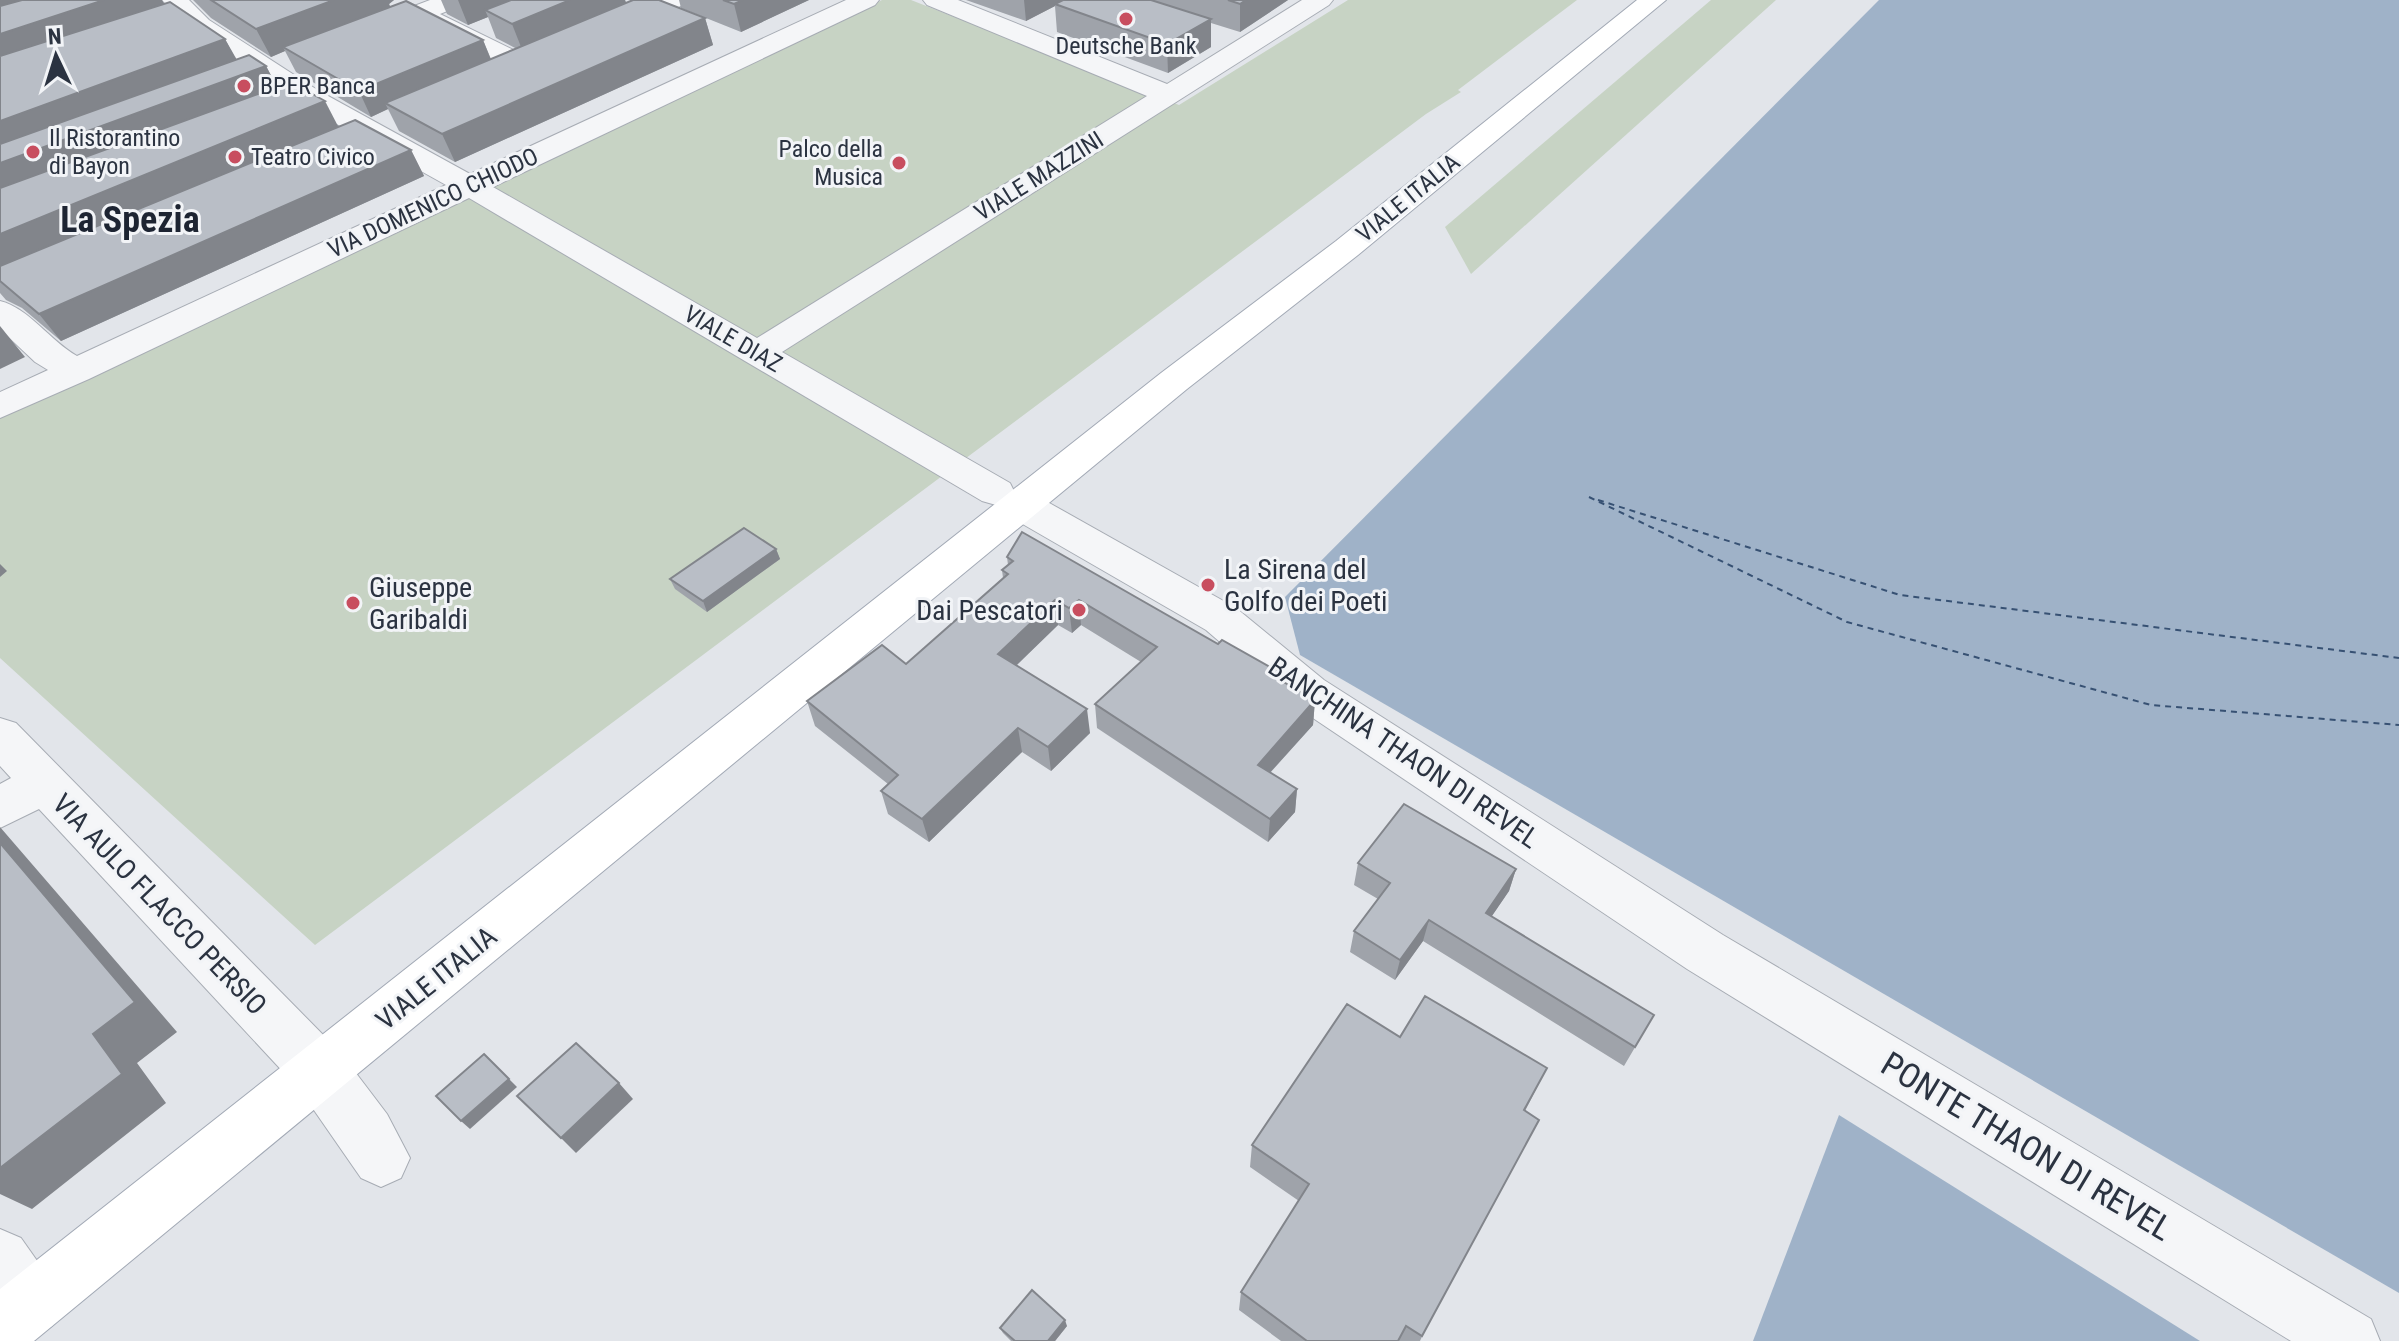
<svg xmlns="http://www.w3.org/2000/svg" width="2399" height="1341" font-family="'Roboto Condensed',sans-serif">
<rect width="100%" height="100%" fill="#e2e5ea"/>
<g fill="#c7d3c4">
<polygon points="882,0 911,0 1179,105 1348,0 1577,0 1458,90 1461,92 1426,114 315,945 0,658 0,418"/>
<polygon points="1711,0 1776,0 1471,274 1445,227"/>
</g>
<g fill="#9fb2c8">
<polygon points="1879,0 2399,0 2399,1293 1300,655 1285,597"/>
<polygon points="1839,1115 2200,1341 1753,1341"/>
</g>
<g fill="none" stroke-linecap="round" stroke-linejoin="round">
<g stroke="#375173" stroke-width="2" stroke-dasharray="6 5" stroke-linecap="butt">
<polyline points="1589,497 1847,622 2151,705 2399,725"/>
<polyline points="1598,500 1900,595 2399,658"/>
</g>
<defs>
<g id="street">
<path d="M162,0H189L209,20L319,91L470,174L846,0H879L875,5L493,187L757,338L1147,96L927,5L923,0H958L1167,84L1302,0H1333L1329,5L782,352L1010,483L1015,493L1021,492L1035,495L1236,608L1324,680L1723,935L2371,1319L2380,1341H2291L1687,969L1292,704L1206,630L1007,515L1002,503L996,505L982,501L469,198L89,379L0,418V392L48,370L35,362L0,329V301C29,308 50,341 77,356L446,185L299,103L191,30Z"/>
<polygon points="430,0 466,0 462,5 440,14 532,59 535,65 532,71 512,71 421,21 379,38 361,38 357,32 361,26"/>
<polygon points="652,0 687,0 683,5 622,31 604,31 600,26 604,21"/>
<polygon points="0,718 16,723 340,1052 387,1114 410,1158 401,1178 381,1187 361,1178 300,1090 39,809 0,828 0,784 11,778 0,766"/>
<polygon points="0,1229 21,1238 52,1282 61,1304 52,1326 30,1335 8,1326 0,1313"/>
</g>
<polygon id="primary" points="1637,0 1666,0 1358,255 1187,389 34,1341 0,1341 0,1289 1161,373 1336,241"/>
</defs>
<use href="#street" stroke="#a7acb4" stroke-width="2"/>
<use href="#primary" stroke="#a2a9b5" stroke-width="2"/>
<use href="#street" fill="#f5f6f8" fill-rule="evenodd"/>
<use href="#primary" fill="#fff" fill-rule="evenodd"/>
</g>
<g fill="#9fa3aa">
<polygon points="0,0 164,4 225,39 236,60 266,66 277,87 339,126 411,150 424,176 61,341 22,308 6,300 0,293"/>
<polygon points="193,0 394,0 389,4 390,7 483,40 491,59 517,49 496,38 488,17 468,25 447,14 441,0 625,0 626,3 705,18 713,45 455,162 399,131 388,109 371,117 296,72 285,51 271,57 211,18"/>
<polygon points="679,0 809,0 741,32 681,8"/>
<polygon points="966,0 1288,0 1240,32 1211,23 1211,47 1168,73 1057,32 1055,6 1026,21"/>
<polygon points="776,549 780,559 707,612 675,589 670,579"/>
<polygon points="1007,557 1283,682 1315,700 1313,725 1270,773 1297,789 1295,812 1268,842 1097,728 1095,704 1141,662 1081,625 1072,633 1058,625 1017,665 1090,733 1051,771 1022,752 929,842 888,814 881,791 888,784 815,726 807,701 906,664 1003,578 1002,570 1008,565"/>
<polygon points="1358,863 1516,869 1509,891 1491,917 1654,1015 1624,1066 1423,941 1395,980 1350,952 1354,931 1378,899 1354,885"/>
<polygon points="1400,1037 1547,1068 1525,1111 1420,1341 1281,1341 1239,1310 1241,1292 1299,1201 1250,1167 1252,1145"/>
<polygon points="1067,1326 1055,1341 1011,1341 1003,1333 1000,1328"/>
</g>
<g fill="#82858b">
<polygon points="0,0 62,0 0,18"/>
<polygon points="104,0 162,0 169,12 0,69 0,34"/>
<polygon points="334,0 394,0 389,4 392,11 283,47 285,51 271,57 256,29"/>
<polygon points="458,0 530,0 485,10 488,17 468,25"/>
<polygon points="570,0 625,0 628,8 523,52 512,24"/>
<polygon points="743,0 809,0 741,32 734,4"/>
<polygon points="1024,0 1067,0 1055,4 1055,6 1026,21"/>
<polygon points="1246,0 1288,0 1240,32 1240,4"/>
<polygon points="705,18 713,45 455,162 442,134"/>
<polygon points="1211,19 1211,47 1168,73 1167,44"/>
<polygon points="225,39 241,67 0,158 0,121"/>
<polygon points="483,40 493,65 385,103 388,109 371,117 359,91"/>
<polygon points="266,66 281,94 0,201 0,163"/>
<polygon points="325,101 340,130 0,274 0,234"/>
<polygon points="411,150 424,176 61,341 39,314"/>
<polygon points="0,326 25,357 0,369"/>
<polygon points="776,549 780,559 707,612 703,601"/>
<polygon points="0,564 7,571 0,577"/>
<polygon points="1055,600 1058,625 1003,678 998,654"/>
<polygon points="1079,600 1081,625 1072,633 1069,608"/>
<polygon points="1315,700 1313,725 1256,788 1258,765"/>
<polygon points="1087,709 1090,733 1051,771 1048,747"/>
<polygon points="1018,728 1022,752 929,842 922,819"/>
<polygon points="1297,789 1295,812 1268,842 1270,819"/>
<polygon points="0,827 177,1032 137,1063 166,1103 32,1209 0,1194 0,1168 93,1034 0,843"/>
<polygon points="1516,869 1509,891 1479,935 1486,913"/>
<polygon points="1429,920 1423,941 1395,980 1400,960"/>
<polygon points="509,1079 517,1087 470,1129 461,1121"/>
<polygon points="619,1083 633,1099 576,1153 561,1138"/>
<polygon points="1065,1320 1067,1326 1055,1341 1048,1341"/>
</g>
<g fill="#b9bec6" stroke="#82858b" stroke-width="2">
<polygon points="22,0 104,0 0,34 0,6"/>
<polygon points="211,0 334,0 256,29"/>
<polygon points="511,0 570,0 512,24 485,10"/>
<polygon points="633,0 659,0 705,18 442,134 385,103"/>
<polygon points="723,0 743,0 734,4"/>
<polygon points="1063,0 1151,0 1211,19 1167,44 1055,4"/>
<polygon points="1228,0 1246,0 1240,4"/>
<polygon points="406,1 483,40 359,91 283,47"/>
<polygon points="170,2 225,39 0,121 0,56"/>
<polygon points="249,55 266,66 0,163 0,144"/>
<polygon points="291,82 325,101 0,234 0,188"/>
<polygon points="355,120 411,150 39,314 0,281 0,266"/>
<polygon points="744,528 776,549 703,601 670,579"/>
<polygon points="1022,532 1218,644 1222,640 1284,675 1282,681 1315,700 1258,765 1297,789 1270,819 1095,704 1157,647 1079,600 1069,608 1055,600 998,654 1087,709 1048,747 1018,728 922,819 881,791 898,775 807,701 882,645 906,664 1008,574 1002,570 1013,561 1007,557"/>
<polygon points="1404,804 1516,869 1486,913 1654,1015 1635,1047 1429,920 1400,960 1354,931 1390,883 1358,863"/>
<polygon points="0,843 135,1002 93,1034 122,1074 0,1168"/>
<polygon points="1425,996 1547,1068 1524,1110 1539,1120 1422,1336 1406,1326 1398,1341 1307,1341 1241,1292 1309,1184 1252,1145 1347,1004 1400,1037"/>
<polygon points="576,1043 619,1083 561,1138 517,1096"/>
<polygon points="484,1054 509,1079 461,1121 436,1096"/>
<polygon points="1032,1290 1065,1320 1048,1341 1015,1341 1000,1328"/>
</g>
<g fill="#c84e5f" stroke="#f2f4f7" stroke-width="3">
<circle cx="1126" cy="19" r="8"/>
<circle cx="244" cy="86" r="8"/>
<circle cx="33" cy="152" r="8"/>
<circle cx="235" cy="157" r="8"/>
<circle cx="899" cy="163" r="8"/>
<circle cx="1208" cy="585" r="8"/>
<circle cx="353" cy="603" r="8"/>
<circle cx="1079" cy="610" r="8"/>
</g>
<g text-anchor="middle" stroke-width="6" stroke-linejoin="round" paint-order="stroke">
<g font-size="24" fill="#2b3341" stroke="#f2f4f7" text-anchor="start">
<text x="1126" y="54" text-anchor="middle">Deutsche Bank</text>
<text x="260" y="94">BPER Banca</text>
<text x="49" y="146">Il Ristorantino<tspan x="49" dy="28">di Bayon</tspan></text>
<text x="883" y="157" text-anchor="end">Palco della<tspan x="883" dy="28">Musica</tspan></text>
<text x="251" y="165">Teatro Civico</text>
</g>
<g font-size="24" fill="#2b3341" stroke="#f2f4f7">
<text transform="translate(1039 176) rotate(-32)" y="8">VIALE MAZZINI</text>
<text transform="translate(1408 198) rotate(-39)" y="8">VIALE ITALIA</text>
<text transform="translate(433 203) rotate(-25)" y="8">VIA DOMENICO CHIODO</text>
<text transform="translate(733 339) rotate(30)" y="8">VIALE DIAZ</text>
</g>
<g font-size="28" fill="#2b3341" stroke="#f2f4f7" text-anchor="start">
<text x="1224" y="579">La Sirena del<tspan x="1224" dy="32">Golfo dei Poeti</tspan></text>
<text x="369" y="597">Giuseppe<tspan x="369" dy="32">Garibaldi</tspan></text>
<text x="1063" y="620" text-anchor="end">Dai Pescatori</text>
</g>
<g font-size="28" fill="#2b3341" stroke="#f2f4f7">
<text transform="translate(1404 752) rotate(34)" y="10">BANCHINA THAON DI REVEL</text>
<text transform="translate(160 904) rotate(46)" y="10">VIA AULO FLACCO PERSIO</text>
<text transform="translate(436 978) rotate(-39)" y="10">VIALE ITALIA</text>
</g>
<g font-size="34" fill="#2b3341" stroke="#f2f4f7">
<text transform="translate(2027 1146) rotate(31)" y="12">PONTE THAON DI REVEL</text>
</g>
<g font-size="36" font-weight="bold" fill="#1d2432" stroke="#f2f4f7">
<text x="130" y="232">La Spezia</text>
</g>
</g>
<g transform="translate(56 56) rotate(356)" stroke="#f2f4f7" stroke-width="6" paint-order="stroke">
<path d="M0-6L14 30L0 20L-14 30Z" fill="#2b3341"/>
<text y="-12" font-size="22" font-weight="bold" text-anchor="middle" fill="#2b3341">N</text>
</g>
</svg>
